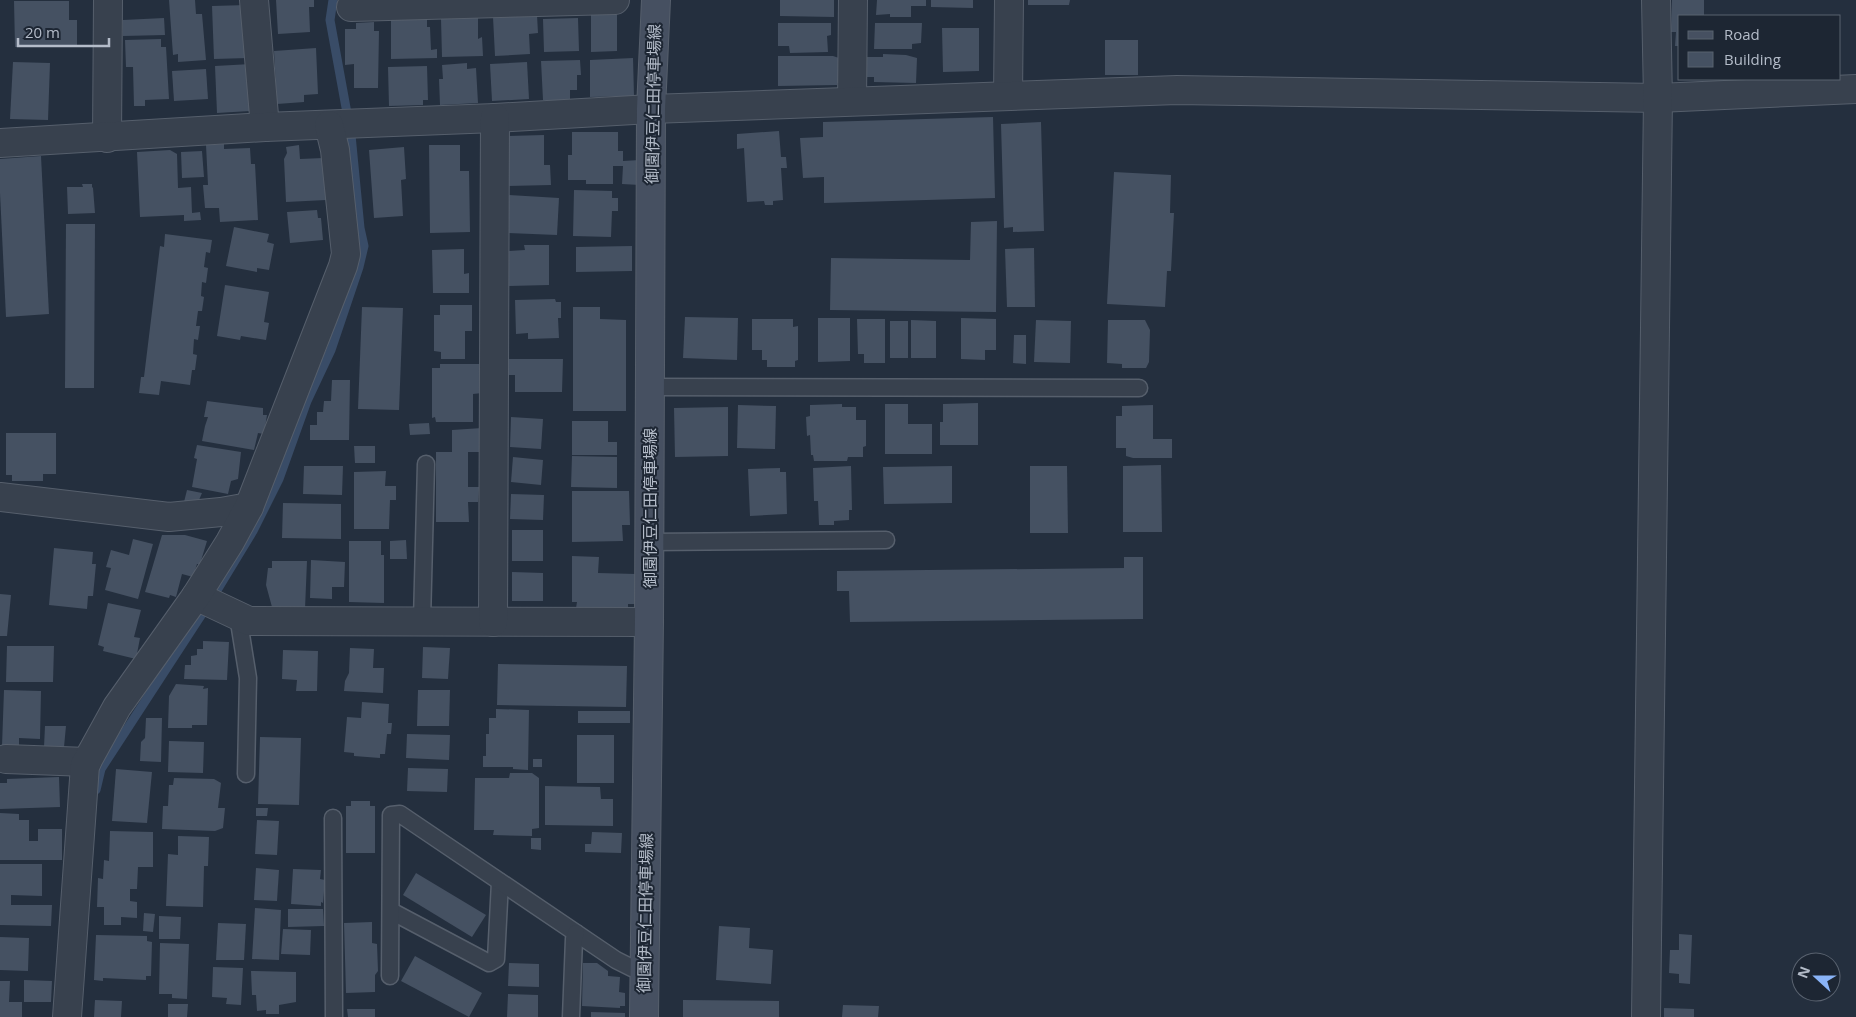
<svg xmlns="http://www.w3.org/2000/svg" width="1856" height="1017" font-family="'Open Sans','Noto Sans JP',sans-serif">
<rect width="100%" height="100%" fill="#242f3e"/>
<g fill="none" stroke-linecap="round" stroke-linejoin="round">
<polyline stroke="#394c67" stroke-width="9" points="96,790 101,769 213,597 253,531 279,479 307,401 331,350 359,267 364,246 360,228 351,135 330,20 333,0"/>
</g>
<g fill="#455162">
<polygon points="169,0 195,0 196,14 202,14 206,60 178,62 178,54 173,55"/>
<polygon points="276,0 314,0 314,7 309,7 310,32 278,34"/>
<polygon points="780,0 834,0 834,17 780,16"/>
<polygon points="877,0 926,0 926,6 911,6 911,17 890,17 890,14 876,15"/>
<polygon points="931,0 973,0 973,8 931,7"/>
<polygon points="1028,0 1070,0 1069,5 1028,5"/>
<polygon points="1672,0 1704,0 1704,16 1680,16 1680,46 1675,46 1676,32 1671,32"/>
<polygon points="14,1 69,1 69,20 77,20 77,47 15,47"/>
<polygon points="247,5 248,58 214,59 212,6"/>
<polygon points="591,13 617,13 617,51 591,52"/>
<polygon points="537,15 538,33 529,34 530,54 495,56 493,17"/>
<polygon points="478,17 478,39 482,37 483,56 442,57 441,19"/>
<polygon points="164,18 165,35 123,36 123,20"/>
<polygon points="578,18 579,51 544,52 543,19"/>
<polygon points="391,19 427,19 427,27 430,27 431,50 437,49 437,58 391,59"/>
<polygon points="374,22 374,31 379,31 378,88 354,88 354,64 345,65 345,29 356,29 356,23"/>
<polygon points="778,23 831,23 831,35 827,36 828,52 790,53 789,46 778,46"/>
<polygon points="875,23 922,23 921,43 912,44 912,49 874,49"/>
<polygon points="942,28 979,28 979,71 943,72"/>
<polygon points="161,39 161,47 166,47 169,99 145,100 145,106 134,106 133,67 126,67 125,40"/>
<rect x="1105" y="40" width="33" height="35"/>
<polygon points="316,48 318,94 304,95 304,102 277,104 274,51"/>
<polygon points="883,54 906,55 917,58 916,83 874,82 874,77 865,77 865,57 883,57"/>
<polygon points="778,56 833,56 842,59 842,82 837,83 837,85 778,86"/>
<polygon points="633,58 634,96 590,97 590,60"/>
<polygon points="580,60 581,75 577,75 577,90 570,90 570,100 543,100 541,61"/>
<polygon points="13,62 50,63 48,120 10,119"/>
<polygon points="527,62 529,99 492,101 490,64"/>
<polygon points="467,63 467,69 476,68 478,103 440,105 439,79 443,79 442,65"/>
<polygon points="251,64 250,111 217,113 215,66"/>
<polygon points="427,66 428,100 423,100 423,105 389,106 388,67"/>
<polygon points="206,69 208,99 174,101 172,71"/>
<polygon points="993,117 995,198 824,203 824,177 803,178 800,138 823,137 823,122"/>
<polygon points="1041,122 1044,231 1013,232 1013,227 1004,228 1001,124"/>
<polygon points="779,131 781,157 786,157 787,168 781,168 783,200 773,201 773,205 765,205 764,201 747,202 744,148 737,149 737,134"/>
<polygon points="572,132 618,132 618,151 623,151 623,161 640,160 640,185 622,184 623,166 613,166 613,184 586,184 586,180 568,180 568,155 572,155"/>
<polygon points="544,135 544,165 550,165 551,185 508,186 507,136"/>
<polygon points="224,144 224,149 250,148 251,164 255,164 258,220 220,222 219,208 205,208 203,185 208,185 206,145"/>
<polygon points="299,145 300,159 323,158 326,200 286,202 284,159 287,153 286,147"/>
<polygon points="429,145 460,145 460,171 469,171 470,232 430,233"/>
<polygon points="404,147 406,179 401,180 403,216 374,218 369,150"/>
<polygon points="170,150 177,154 178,188 191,187 192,213 200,212 201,220 184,221 184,215 140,217 137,152"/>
<polygon points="202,151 204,177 182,178 181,152"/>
<polygon points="41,156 49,314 6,317 0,193 0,159"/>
<polygon points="1114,172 1171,175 1170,213 1174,213 1171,271 1167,271 1165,307 1107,304"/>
<polygon points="82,184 92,184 92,187 93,188 95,213 68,214 67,187 83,187"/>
<polygon points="574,190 612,191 612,198 618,198 618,211 612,211 611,237 573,236"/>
<polygon points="509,195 559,198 557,235 507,233"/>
<polygon points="317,210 318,218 321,218 323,240 290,243 287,212"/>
<polygon points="997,221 996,312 830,310 831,258 970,260 971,222"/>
<polygon points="66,224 95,224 94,388 65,388"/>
<polygon points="234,227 269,234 267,242 274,244 269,270 257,268 257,272 226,266"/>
<polygon points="165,234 212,240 210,253 206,252 204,267 208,268 206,283 202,282 201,296 204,297 202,311 198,311 196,326 200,326 198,340 194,339 193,354 197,355 195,370 192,370 190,385 161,381 159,395 139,393 141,377 144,377 160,246 164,247"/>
<polygon points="524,245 549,245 549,285 509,286 509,251 525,250"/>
<polygon points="632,246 632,271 576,272 576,247"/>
<polygon points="1034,248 1035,307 1007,307 1005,249"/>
<polygon points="464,249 464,274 469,273 469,293 433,293 432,250"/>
<polygon points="225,285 269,292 264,322 269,323 266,340 241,336 240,340 217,336"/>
<polygon points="555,299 556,302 561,302 561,318 558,318 559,338 528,339 528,333 516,334 515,300"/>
<polygon points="440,305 472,305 472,331 465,331 465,359 441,359 441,352 434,351 434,315 440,315"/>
<polygon points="362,307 403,308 399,410 358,409"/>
<polygon points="573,307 600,307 600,319 626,320 626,411 573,411"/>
<polygon points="685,317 738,318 737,360 683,358"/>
<polygon points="818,318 850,318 850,361 818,362"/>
<polygon points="961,318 996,319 996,350 985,350 985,360 961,359"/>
<polygon points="752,319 793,319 793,327 798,326 798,360 795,361 795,367 767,367 767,360 762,360 762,350 752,350"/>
<polygon points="857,319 885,319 885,363 864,363 864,354 858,354"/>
<polygon points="911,320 936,321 936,358 911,358"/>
<polygon points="1036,320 1071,321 1070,363 1034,362"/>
<polygon points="1108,320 1145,320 1150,330 1149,362 1146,368 1122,368 1122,364 1107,363"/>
<rect x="890" y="321" width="18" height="37"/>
<polygon points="1014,335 1026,335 1026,364 1013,363"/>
<polygon points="508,359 563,359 562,392 515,392 515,375 508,375"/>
<polygon points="440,364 482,364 482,393 473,394 473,422 436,422 435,417 432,418 432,368 440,368"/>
<polygon points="332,380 350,380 349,440 310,440 310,425 317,425 317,412 323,412 324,401 331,401"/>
<polygon points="207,401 263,408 263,415 267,415 264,434 258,433 254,450 202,441 205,426 208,417 204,417"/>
<polygon points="978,403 978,445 940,445 940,422 943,422 943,404"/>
<polygon points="842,404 842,407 856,407 856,420 866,420 866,446 863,447 863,457 848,457 847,461 814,461 813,455 811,455 810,435 807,436 806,417 810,416 810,405"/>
<polygon points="885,404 908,404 908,424 932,424 932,454 885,454"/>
<polygon points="738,405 776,406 775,449 737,448"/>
<polygon points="1153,405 1153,439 1172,439 1172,458 1133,458 1126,456 1126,448 1116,448 1116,416 1122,416 1122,406"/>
<polygon points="728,407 728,456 675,457 674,408"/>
<polygon points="511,417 543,419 541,449 510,447"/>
<polygon points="572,421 608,421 608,442 617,442 617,455 572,455"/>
<polygon points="429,423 430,434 410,435 409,424"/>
<polygon points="482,428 482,452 468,452 468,487 479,487 478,502 468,502 469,522 436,522 436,452 452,452 452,430"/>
<polygon points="6,433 56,433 56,474 43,474 43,481 12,481 12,475 6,475"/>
<polygon points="197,445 241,452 238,479 231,481 228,494 192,487 197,459 194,458"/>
<polygon points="354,446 375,446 375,463 355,463"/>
<polygon points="572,456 617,457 617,488 571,487"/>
<polygon points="513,457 543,460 541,485 511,482"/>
<polygon points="1161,465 1162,532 1123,532 1123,466"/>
<polygon points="304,466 343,466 342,495 303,494"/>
<polygon points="851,466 852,510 849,510 849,520 834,521 834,525 819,525 818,501 814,501 813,468"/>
<polygon points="952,466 952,503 884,504 883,467"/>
<polygon points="1030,466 1067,466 1068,533 1030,533"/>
<polygon points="780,468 780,472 786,472 787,514 750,516 748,469"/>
<polygon points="386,471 385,486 396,486 396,500 390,500 389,529 354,529 354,472"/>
<polygon points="187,490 202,493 199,500 184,502"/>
<polygon points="572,491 629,491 630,525 622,525 623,541 572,542"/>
<polygon points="511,494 544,495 543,520 510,519"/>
<polygon points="283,503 341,504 341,539 282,538"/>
<rect x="512" y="530" width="31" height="31"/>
<polygon points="162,535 185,535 207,541 200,564 197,564 193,577 182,574 176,597 170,595 169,598 145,592"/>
<polygon points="133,539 153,544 138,599 105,590 111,568 106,567 111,550 129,555"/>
<polygon points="406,540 407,559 390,559 390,541"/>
<polygon points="349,541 381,541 381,555 384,555 384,603 349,602"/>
<polygon points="54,548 93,552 92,564 96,564 93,596 88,596 87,609 49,605"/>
<polygon points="572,556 599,557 598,573 636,574 636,604 628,604 628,608 576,608 577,602 572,602"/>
<polygon points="1124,557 1143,557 1143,619 850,622 849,591 837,591 837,571 1124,568"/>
<polygon points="311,560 345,562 344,587 332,587 332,599 310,598"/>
<polygon points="272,561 307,561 305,609 272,607 266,585 268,568 272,568"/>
<polygon points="512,572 543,573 543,601 512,601"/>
<polygon points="0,594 11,595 7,636 0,636"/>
<polygon points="108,603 141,610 134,637 140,638 136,659 103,651 104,647 98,645"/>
<polygon points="203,641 229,642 227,680 184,679 185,665 191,665 191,656 197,655 197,649 203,649"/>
<polygon points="7,646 54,646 53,682 6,682"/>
<polygon points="423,647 450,648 448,679 422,678"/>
<polygon points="350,648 374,649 373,668 384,668 383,693 344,691 345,681 349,673"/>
<polygon points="283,650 318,651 317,691 296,691 297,680 282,679"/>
<polygon points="498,664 627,666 626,707 497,705"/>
<polygon points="176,684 204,686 203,689 208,688 207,725 192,725 192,728 168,728 169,696"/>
<polygon points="4,690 41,691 40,739 19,738 19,746 2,746"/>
<polygon points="418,690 450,690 449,726 417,726"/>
<polygon points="362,702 389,704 388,723 392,723 391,734 387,734 385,754 380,754 380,758 354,756 354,753 344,752 347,717 361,718"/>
<polygon points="496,709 529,710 528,770 513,769 513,767 483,767 483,756 486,756 486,734 489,734 489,718 496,718"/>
<rect x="578" y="711" width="52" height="12"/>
<polygon points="146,718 162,718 161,762 140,761 141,742 145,738"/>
<polygon points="45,726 66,726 64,747 44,747"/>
<polygon points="407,734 450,735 449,760 406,758"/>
<rect x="577" y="735" width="37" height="48"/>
<polygon points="260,737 301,738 299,805 258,804"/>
<polygon points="169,741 204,742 203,773 168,772"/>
<rect x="533" y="759" width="9" height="8"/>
<polygon points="408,768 448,769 447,792 407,791"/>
<polygon points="116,769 152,772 147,823 112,821"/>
<polygon points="510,773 532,773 539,778 539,828 532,829 532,836 493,835 494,830 474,830 475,778 509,778"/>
<polygon points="59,777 60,807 0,809 0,783 7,783 7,779"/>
<polygon points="174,778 214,779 221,783 218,808 225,808 223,828 215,831 162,829 163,806 168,806 169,785 173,785"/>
<polygon points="545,786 600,787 601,799 613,799 613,826 545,825"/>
<polygon points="351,801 370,801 370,806 375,806 375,853 346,853 346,806 351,806"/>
<polygon points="256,808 268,808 267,816 256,816"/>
<polygon points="0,813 19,814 19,820 29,820 29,841 38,841 38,829 62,829 62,860 0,860"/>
<polygon points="257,820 279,821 277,855 255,854"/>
<polygon points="110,831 153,832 153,867 138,867 137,889 130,889 130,901 137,902 137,918 121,917 121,925 104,925 104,907 97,907 98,878 103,879 104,860 109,861"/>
<polygon points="592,832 622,833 621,853 585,852 585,844 591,844"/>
<polygon points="178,836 209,837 208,866 204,866 203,907 166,906 168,854 178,855"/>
<polygon points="531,838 541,838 541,850 531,849"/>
<polygon points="0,864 42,864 42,896 11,895 11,905 52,905 51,926 0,925"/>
<polygon points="256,868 279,870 277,901 254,900"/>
<polygon points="293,869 321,870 320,879 325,880 323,903 321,902 321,906 291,904"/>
<polygon points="416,873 486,915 472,937 403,895"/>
<polygon points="255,908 281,910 279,960 252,959"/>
<polygon points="288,909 323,909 324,926 288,927"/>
<polygon points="144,913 155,914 153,932 143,931"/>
<polygon points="159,916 181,917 180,939 159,939"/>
<polygon points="372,922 372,943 377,944 378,971 375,975 375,992 346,993 344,923"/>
<polygon points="218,923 246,924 244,960 216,960"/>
<polygon points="719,926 750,928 749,948 773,950 771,984 716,980"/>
<polygon points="283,929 311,930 310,955 281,954"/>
<polygon points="1679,934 1692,935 1690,984 1679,983 1679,974 1669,973 1670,950 1679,950"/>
<polygon points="96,935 147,936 147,941 152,942 151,976 146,976 146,980 103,978 103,981 94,980"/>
<polygon points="0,937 29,938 28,971 0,970"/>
<polygon points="160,943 189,944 187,999 172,998 172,994 159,994"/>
<polygon points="415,956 482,993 469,1017 401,981"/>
<polygon points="509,963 539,964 539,987 508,986"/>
<polygon points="583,963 597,963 608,971 608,976 620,977 619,992 625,993 625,1006 620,1006 620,1008 582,1006"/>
<polygon points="213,967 243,968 241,1005 226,1004 227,998 212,997"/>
<polygon points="251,971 296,972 296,1002 279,1005 279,1014 266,1014 266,1010 257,1011 256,995 252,995"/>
<polygon points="24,980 52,981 51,1002 24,1002"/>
<polygon points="0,981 10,981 9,1002 22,1002 22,1017 0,1017"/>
<polygon points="508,994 538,995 538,1017 507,1017"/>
<polygon points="95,1000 122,1001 121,1017 94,1017"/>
<polygon points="683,1000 779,1001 779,1017 683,1017"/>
<polygon points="168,1004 188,1004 187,1017 168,1017"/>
<polygon points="843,1005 879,1006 878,1017 842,1017"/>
<polygon points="1664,1008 1694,1009 1694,1017 1664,1017"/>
<polygon points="347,1009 375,1009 375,1017 348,1017"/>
<polygon points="591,1012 625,1013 625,1017 591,1017"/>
</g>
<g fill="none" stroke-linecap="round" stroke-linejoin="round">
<defs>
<g id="lane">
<polyline points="650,387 1139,388"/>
<polyline points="650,542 886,540"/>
<polyline points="238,616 248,678 246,774"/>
<polyline points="422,621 426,464"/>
<polyline points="333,818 334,1017"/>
<polyline points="391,911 489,963 496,959 500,882"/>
<polyline points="390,976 391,815 400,814 616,960 632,968 645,969"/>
<polyline points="571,1017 574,939 576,933"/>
</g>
<g id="street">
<polyline points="254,0 265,127"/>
<polyline points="351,7 615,0"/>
<polyline points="1008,96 1009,0"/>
<polyline points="852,101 853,0"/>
<polyline points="107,138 108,0"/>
<polyline points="0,143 265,127 495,118 651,109 1177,90 1658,98 1856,89"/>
<polyline points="0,497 169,517 221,512 249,507"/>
<polyline points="196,596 249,621 649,622"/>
<polyline points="493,622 495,118"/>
<polyline points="6,759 87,762"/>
<polyline points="67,1017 85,765 117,707 196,596 230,542 249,507 343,266 346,254 335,150 329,125"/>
<polyline points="1646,1017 1658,98 1656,0"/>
</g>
<polyline id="secondary" points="644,1017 649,622 651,109 656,0"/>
</defs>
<use href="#lane" stroke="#565f6c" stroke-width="19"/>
<use href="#street" stroke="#565f6c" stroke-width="30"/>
<use href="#secondary" stroke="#565f6c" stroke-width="30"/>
<use href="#lane" stroke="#38414e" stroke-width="16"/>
<use href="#street" stroke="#38414e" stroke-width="28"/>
<use href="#secondary" stroke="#465061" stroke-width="28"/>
</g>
<g text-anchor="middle" stroke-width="4" stroke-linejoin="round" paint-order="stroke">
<g font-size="16" fill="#b4bcc9" stroke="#1d2633">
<text transform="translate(653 104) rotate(-89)" y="6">御園伊豆仁田停車場線</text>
<text transform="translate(650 508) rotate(-90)" y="6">御園伊豆仁田停車場線</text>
<text transform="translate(645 913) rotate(-89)" y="6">御園伊豆仁田停車場線</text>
</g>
</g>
<rect x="1678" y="15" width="162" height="65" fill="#1d2633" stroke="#59626f"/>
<rect x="1688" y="31" width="25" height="8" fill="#465061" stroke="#59626f"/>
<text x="1724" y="40" font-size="15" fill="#b4bcc9">Road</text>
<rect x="1688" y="52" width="25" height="15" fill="#455162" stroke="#59626f"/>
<text x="1724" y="65" font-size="15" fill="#b4bcc9">Building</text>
<g transform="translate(1816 977) rotate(291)"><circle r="24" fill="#1d2633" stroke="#59626f"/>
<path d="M0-4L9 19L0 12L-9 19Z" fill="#8ab4f8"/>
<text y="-8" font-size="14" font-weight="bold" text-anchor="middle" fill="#b4bcc9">N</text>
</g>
<path d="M18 38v8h91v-8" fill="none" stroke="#b4bcc9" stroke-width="2.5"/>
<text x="25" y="38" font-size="15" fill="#b4bcc9" stroke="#1d2633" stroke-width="4" paint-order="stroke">20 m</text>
</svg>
